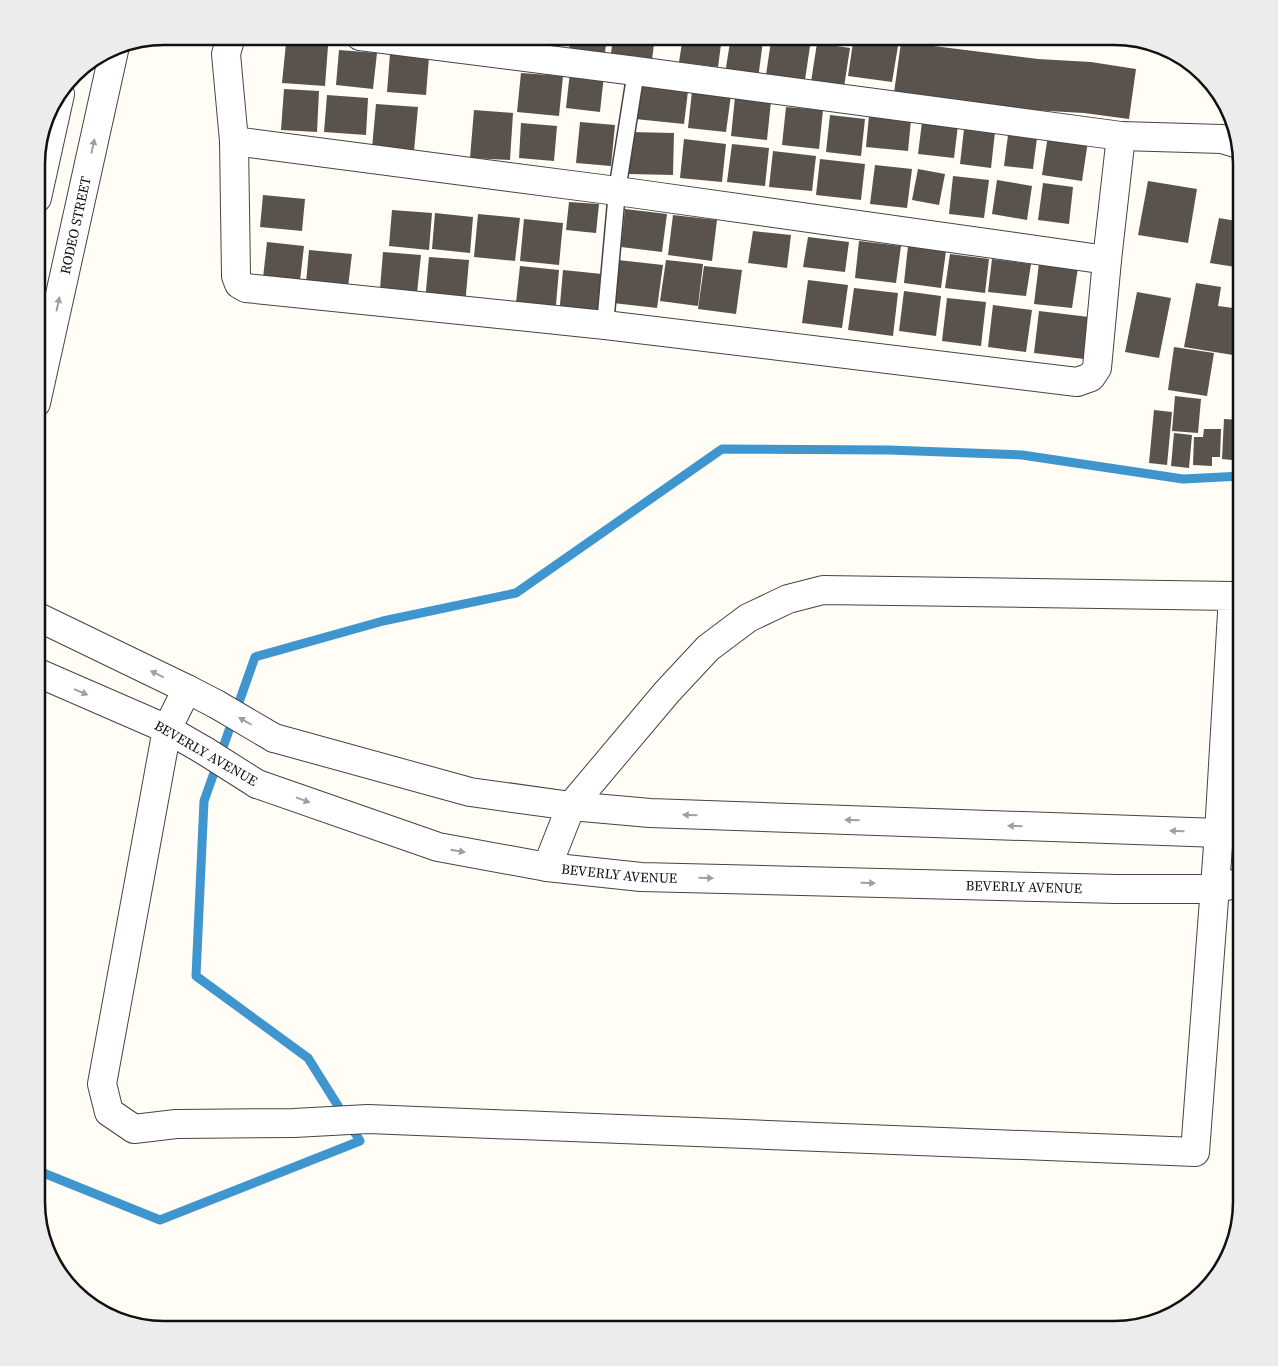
<svg xmlns="http://www.w3.org/2000/svg" width="1278" height="1366" font-family="'Source Serif 4',serif">
<rect width="100%" height="100%" fill="#fffdf5"/>
<polygon fill="#b9e0f7" stroke="#3f96cf" points="1237,1102 1242,1102 1242,1148 1234,1148"/>
<g fill="none" stroke-linecap="round" stroke-linejoin="round">
<polyline stroke="#3f96cf" stroke-width="9" points="36,1170 160,1220 360,1141 308,1058 196,976 204,801 255,657 383,621 516,593 722,449 889,450 1022,455 1183,479 1242,476"/>
</g>
<g fill="#5a524d">
<polygon points="479,36 517,36 515,50 477,45"/>
<polygon points="571,36 607,36 604,61 568,56"/>
<polygon points="613,36 655,36 652,60 611,54"/>
<polygon points="683,36 722,37 718,67 679,62"/>
<polygon points="731,36 763,41 758,79 725,74"/>
<polygon points="854,36 876,36 899,40 892,82 848,76"/>
<polygon points="771,41 810,46 805,80 766,75"/>
<polygon points="901,42 1038,59 1091,62 1136,69 1129,119 1084,113 1032,110 894,93"/>
<polygon points="286,43 328,46 325,86 282,83"/>
<polygon points="817,43 850,48 844,87 811,82"/>
<polygon points="339,50 377,53 373,89 336,85"/>
<polygon points="390,54 429,57 426,95 387,92"/>
<polygon points="570,72 604,75 600,112 566,108"/>
<polygon points="521,73 563,76 559,116 517,112"/>
<polygon points="639,85 688,91 684,124 635,119"/>
<polygon points="284,89 319,91 317,132 281,130"/>
<polygon points="692,91 731,95 726,132 688,128"/>
<polygon points="327,95 368,98 366,135 324,132"/>
<polygon points="735,97 771,101 767,140 731,136"/>
<polygon points="376,104 418,107 414,151 372,148"/>
<polygon points="786,107 823,110 819,149 782,145"/>
<polygon points="474,110 513,113 510,160 470,158"/>
<polygon points="830,115 865,119 861,156 826,152"/>
<polygon points="869,116 911,120 908,151 866,147"/>
<polygon points="580,122 615,125 611,166 576,163"/>
<polygon points="922,122 958,125 954,158 918,154"/>
<polygon points="521,123 557,126 554,161 519,158"/>
<polygon points="964,129 995,132 991,168 960,164"/>
<polygon points="630,132 674,133 673,175 629,174"/>
<polygon points="1008,135 1037,138 1033,169 1004,166"/>
<polygon points="1048,135 1088,141 1082,181 1042,175"/>
<polygon points="684,139 726,144 722,182 680,178"/>
<polygon points="732,144 769,148 765,186 727,182"/>
<polygon points="773,151 816,156 812,191 769,187"/>
<polygon points="820,159 865,164 861,200 816,195"/>
<polygon points="875,165 912,169 907,208 870,204"/>
<polygon points="918,169 945,174 939,205 912,200"/>
<polygon points="953,176 989,180 984,218 949,214"/>
<polygon points="997,180 1032,186 1027,220 992,214"/>
<polygon points="1148,181 1197,189 1188,243 1138,235"/>
<polygon points="1043,183 1073,187 1069,224 1038,220"/>
<polygon points="263,195 305,199 302,231 260,227"/>
<polygon points="569,202 599,204 596,233 566,230"/>
<polygon points="625,209 667,214 662,252 621,247"/>
<polygon points="392,210 432,213 429,250 389,246"/>
<polygon points="435,213 473,217 470,253 432,249"/>
<polygon points="478,214 520,218 515,261 474,257"/>
<polygon points="673,215 717,220 712,261 668,255"/>
<polygon points="1219,218 1242,222 1242,268 1210,263"/>
<polygon points="524,219 563,223 559,265 520,261"/>
<polygon points="753,231 791,235 787,268 748,263"/>
<polygon points="808,237 849,242 845,272 803,267"/>
<polygon points="859,241 901,246 896,283 855,278"/>
<polygon points="267,242 304,246 300,281 263,278"/>
<polygon points="908,246 946,251 941,288 904,283"/>
<polygon points="309,250 352,254 348,287 306,283"/>
<polygon points="383,252 421,255 417,293 380,289"/>
<polygon points="950,254 989,259 985,293 945,288"/>
<polygon points="429,257 469,260 465,306 425,302"/>
<polygon points="992,259 1031,264 1026,296 988,292"/>
<polygon points="618,260 663,265 657,308 613,303"/>
<polygon points="666,260 703,264 698,306 660,301"/>
<polygon points="1039,263 1078,267 1072,308 1034,304"/>
<polygon points="520,266 559,270 555,316 515,312"/>
<polygon points="704,266 742,270 736,314 698,309"/>
<polygon points="563,270 602,274 598,320 559,316"/>
<polygon points="808,280 848,285 842,328 802,323"/>
<polygon points="1196,283 1221,287 1218,306 1241,309 1233,355 1184,347"/>
<polygon points="854,288 898,293 893,336 848,330"/>
<polygon points="904,291 941,296 936,336 899,331"/>
<polygon points="1137,292 1171,298 1159,358 1125,352"/>
<polygon points="947,298 986,302 981,346 942,341"/>
<polygon points="993,305 1032,310 1026,352 988,347"/>
<polygon points="1039,311 1089,317 1084,359 1034,353"/>
<polygon points="1174,347 1214,353 1207,396 1168,390"/>
<polygon points="1175,396 1201,399 1198,433 1172,431"/>
<polygon points="1154,410 1172,412 1167,465 1149,463"/>
<polygon points="1224,419 1242,420 1241,461 1222,459"/>
<polygon points="1204,429 1221,429 1220,457 1212,457 1212,466 1193,465 1194,437 1203,437"/>
<polygon points="1174,433 1192,435 1189,468 1171,466"/>
<polygon points="1238,993 1242,993 1242,1074 1233,1073"/>
<polygon points="1235,1151 1242,1151 1242,1202 1238,1220 1232,1220"/>
</g>
<g fill="none" stroke-linecap="round" stroke-linejoin="round">
<defs>
<polyline id="service" points="605,325 617,191 636,71"/>
<g id="minor">
<polyline points="231,36 226,54 234,141 236,276 239,284 246,288 605,325 1077,382 1091,377 1097,368 1107,260 1121,136"/>
<polyline points="360,36 636,71 1121,136 1222,139 1239,144"/>
<polyline points="234,141 617,191 1107,260"/>
<polyline points="37,198 60,94"/>
<path id="s1" d="M36,403L115,46"/>
<polyline points="187,689 167,729 102,1084 109,1112 134,1129 176,1124 294,1123 368,1119 1195,1152 1219,833 1233,596 823,590 788,599 748,618 708,648 667,692 571,806 547,867"/>
<polyline points="216,704 274,738"/>
<polyline points="205,751 257,784"/>
</g>
<g id="tertiary">
<polyline points="36,616 187,689 216,704"/>
<polyline points="36,672 167,729 205,751"/>
<polyline points="274,738 470,792 571,806 650,813 1219,833 1242,824"/>
<path id="s2" d="M257,784L438,847L547,867L641,877L1117,889H1215L1242,882"/>
</g>
</defs>
<use href="#service" stroke="#444" stroke-width="19"/>
<use href="#minor" stroke="#444" stroke-width="30"/>
<use href="#tertiary" stroke="#444" stroke-width="30"/>
<use href="#service" stroke="#fff" stroke-width="16"/>
<use href="#minor" stroke="#fff" stroke-width="28"/>
<use href="#tertiary" stroke="#fff" stroke-width="28"/>
</g>
<defs><path id="oneway-solid" d="M-6-.8H1V-3.2L6.5 0L1 3.2V.8H-6Z" transform="scale(1.25)"/></defs>
<g fill="#a0a0a0">
<use href="#oneway-solid" transform="translate(93 146) rotate(-78)"/>
<use href="#oneway-solid" transform="translate(58 304) rotate(-78)"/>
<use href="#oneway-solid" transform="translate(157 674) rotate(-154)"/>
<use href="#oneway-solid" transform="translate(81 692) rotate(23)"/>
<use href="#oneway-solid" transform="translate(245 721) rotate(-150)"/>
<use href="#oneway-solid" transform="translate(303 800) rotate(20)"/>
<use href="#oneway-solid" transform="translate(690 815) rotate(-178)"/>
<use href="#oneway-solid" transform="translate(852 820) rotate(-178)"/>
<use href="#oneway-solid" transform="translate(1015 826) rotate(-178)"/>
<use href="#oneway-solid" transform="translate(1177 831) rotate(-178)"/>
<use href="#oneway-solid" transform="translate(458 851) rotate(10)"/>
<use href="#oneway-solid" transform="translate(706 878) rotate(1)"/>
<use href="#oneway-solid" transform="translate(868 883) rotate(1)"/>
</g>
<g text-anchor="middle" stroke-width="5" stroke-linejoin="round" paint-order="stroke">
<g font-size="14" fill="#111" stroke="#fff">
<text dy="5" stroke="none"><textPath href="#s1" startOffset="182">RODEO STREET</textPath></text>
<text transform="translate(206 753) rotate(30)" y="5">BEVERLY AVENUE</text>
<text dy="5" stroke="none"><textPath href="#s2" startOffset="375">BEVERLY AVENUE</textPath></text>
<text dy="5" stroke="none"><textPath href="#s2" startOffset="780">BEVERLY AVENUE</textPath></text>
</g>
</g>
<path d="M0 0H1278V1366H0ZM164 45H1114A119 119 0 0 1 1233 164V1202A119 119 0 0 1 1114 1321H164A119 119 0 0 1 45 1202V164A119 119 0 0 1 164 45Z" fill="#ececec" fill-rule="evenodd"/>
<path fill="none" stroke="#111" stroke-width="2.5" d="M164 45H1114A119 119 0 0 1 1233 164V1202A119 119 0 0 1 1114 1321H164A119 119 0 0 1 45 1202V164A119 119 0 0 1 164 45Z"/>
</svg>
